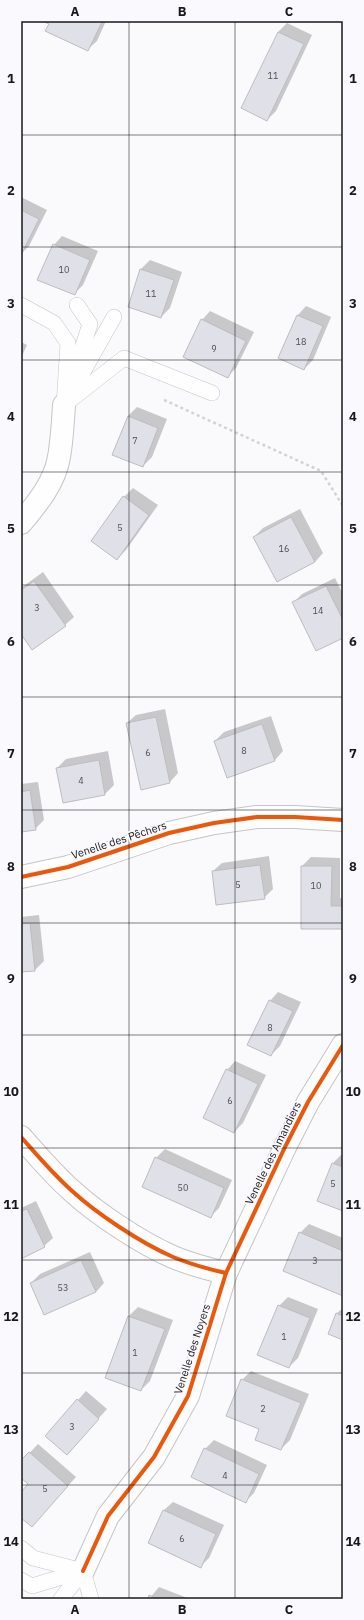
<svg xmlns="http://www.w3.org/2000/svg" width="364" height="1620" font-family="'IBM Plex Sans',sans-serif">
<rect width="100%" height="100%" fill="#fafafd"/>
<g fill="#0003">
<polygon points="45,21 106,21 97,41 88,49"/>
<polygon points="287,23 312,35 276,111 267,120 278,32"/>
<polygon points="21,197 47,210 29,246 21,254"/>
<polygon points="62,236 98,251 83,285 74,294 54,245"/>
<polygon points="150,260 182,272 170,308 161,317 129,306 141,269"/>
<polygon points="306,306 331,317 313,360 304,369 279,358 298,315"/>
<polygon points="210,311 254,332 236,368 227,377 202,320"/>
<polygon points="21,342 27,345 21,358"/>
<polygon points="137,407 167,419 152,457 143,466 128,416"/>
<polygon points="133,488 158,505 126,550 117,559 124,497"/>
<polygon points="300,509 323,553 315,562 254,537 263,528"/>
<polygon points="43,572 74,617 65,625 21,633 21,588"/>
<polygon points="335,578 343,594 343,637 293,603 302,594"/>
<polygon points="165,709 178,773 170,782 127,723 136,715"/>
<polygon points="271,716 283,751 275,760 215,741 224,732"/>
<polygon points="108,751 114,785 105,794 64,801 57,768 66,759"/>
<polygon points="38,782 44,820 35,829 21,831 21,784"/>
<polygon points="269,856 273,889 264,898 213,871 222,863"/>
<polygon points="311,857 340,858 340,898 343,898 343,928 302,866"/>
<polygon points="39,915 44,961 35,970 21,971 21,917"/>
<polygon points="278,992 301,1002 280,1046 271,1055 270,1001"/>
<polygon points="235,1061 266,1075 243,1123 234,1132 227,1070"/>
<polygon points="165,1149 232,1180 219,1208 210,1217 156,1158"/>
<polygon points="341,1155 343,1155 343,1210 333,1163"/>
<polygon points="36,1201 53,1238 44,1246 21,1257 21,1208"/>
<polygon points="309,1224 343,1238 343,1295 300,1233"/>
<polygon points="90,1252 104,1283 96,1292 31,1283 40,1274"/>
<polygon points="288,1297 318,1309 298,1358 289,1367 279,1306"/>
<polygon points="138,1307 173,1320 150,1381 141,1390 106,1377 129,1316"/>
<polygon points="343,1308 343,1339 330,1333 337,1313"/>
<polygon points="251,1371 309,1394 290,1440 281,1449 260,1428 242,1380"/>
<polygon points="86,1391 107,1409 67,1454 78,1400"/>
<polygon points="214,1440 267,1465 254,1493 246,1501 205,1449"/>
<polygon points="38,1444 76,1477 32,1526 21,1516 21,1494 29,1484 21,1477 21,1462"/>
<polygon points="173,1502 224,1525 209,1558 200,1567 149,1543 164,1510"/>
<polygon points="159,1587 190,1599 149,1599"/>
</g>
<g fill="#e0e1e8" stroke="#bdbdbf">
<polygon points="42,21 100,21 102,22 88,51 45,31 49,24"/>
<polygon points="278,32 304,44 267,121 241,108"/>
<polygon points="21,210 39,219 21,255"/>
<polygon points="53,244 90,260 75,295 37,280"/>
<polygon points="140,269 174,280 161,318 128,307"/>
<polygon points="297,315 323,326 304,370 278,358"/>
<polygon points="201,319 246,341 228,378 183,357"/>
<polygon points="128,416 158,428 143,467 112,455"/>
<polygon points="123,496 149,515 117,560 91,541"/>
<polygon points="291,517 315,562 277,582 253,537"/>
<polygon points="34,581 66,626 32,650 21,634 21,590"/>
<polygon points="326,586 343,620 343,638 316,651 292,602"/>
<polygon points="156,717 170,783 141,790 126,723"/>
<polygon points="262,724 275,761 227,778 214,741"/>
<polygon points="99,760 105,795 63,803 56,768"/>
<polygon points="30,790 36,830 21,832 21,792"/>
<polygon points="260,865 265,899 216,905 212,871"/>
<polygon points="301,866 332,866 331,906 343,906 343,929 301,929"/>
<polygon points="30,923 35,971 21,972 21,924"/>
<polygon points="269,1000 293,1011 271,1056 247,1045"/>
<polygon points="226,1069 258,1084 234,1133 203,1118"/>
<polygon points="155,1157 224,1188 211,1218 142,1187"/>
<polygon points="332,1163 343,1167 343,1211 317,1201"/>
<polygon points="27,1209 45,1247 21,1259 21,1211"/>
<polygon points="299,1232 343,1251 343,1296 283,1271"/>
<polygon points="81,1260 96,1292 44,1315 30,1283"/>
<polygon points="278,1305 310,1318 289,1368 257,1355"/>
<polygon points="336,1313 343,1316 343,1340 328,1334"/>
<polygon points="128,1316 165,1329 141,1391 105,1378"/>
<polygon points="241,1379 301,1403 281,1450 255,1440 259,1429 226,1416"/>
<polygon points="77,1399 99,1419 67,1455 45,1436"/>
<polygon points="204,1448 259,1474 246,1503 191,1477"/>
<polygon points="29,1452 68,1486 32,1527 21,1518 21,1492 28,1484 21,1478 21,1460"/>
<polygon points="163,1510 216,1534 201,1568 148,1543"/>
<polygon points="149,1595 159,1599 148,1599"/>
</g>
<g fill="none" stroke-linecap="round" stroke-linejoin="round">
<defs>
<g id="service">
<polyline points="21,305 54,323 68,343 64,405"/>
<polyline points="80,377 114,317"/>
<polyline points="71,383 90,324 77,305"/>
<polyline points="64,405 124,358 212,393"/>
<polyline points="21,1548 33,1558 83,1571"/>
<polyline points="83,1571 91,1599"/>
<polyline points="21,1580 32,1586 82,1571"/>
<polyline points="61,1599 83,1571"/>
</g>
<g id="minor">
<path d="M21,523C37,504 55,482 59,457C62,440 63,422 64,405"/>
<polyline points="21,877 68,867 169,833 214,823 257,817 295,817 343,820"/>
<path d="M21,1137C37,1155 53,1174 71,1190C97,1214 141,1243 173,1257C190,1264 208,1269 226,1273"/>
<polyline points="83,1571 108,1516 154,1457 188,1396 226,1273 285,1147 308,1102 343,1045"/>
</g>
</defs>
<use href="#service" stroke="#c5c5c7" stroke-width="16"/>
<use href="#minor" stroke="#c5c5c7" stroke-width="24"/>
<polyline stroke="#d3d3d4" stroke-width="2.5" stroke-dasharray="3 3" stroke-linecap="butt" points="164,400 321,471 343,506"/>
<use href="#service" stroke="#fefeff" stroke-width="15"/>
<use href="#minor" stroke="#fefeff" stroke-width="22"/>
<defs>
<g id="cycleway">
<polyline points="21,877 68,867 169,833 214,823 257,817 295,817 343,820"/>
<path d="M21,1137C37,1155 53,1174 71,1190C97,1214 141,1243 173,1257C190,1264 208,1269 226,1273"/>
<polyline points="83,1571 108,1516 154,1457 188,1396 226,1273 285,1147 308,1102 343,1045"/>
</g>
</defs>
<use href="#cycleway" stroke="#f9f9fe" stroke-width="6"/>
<use href="#cycleway" stroke="#e8590c" stroke-width="4"/>
</g>
<path fill="none" stroke="#18181a" stroke-width="1" stroke-opacity="0.55" d="M129,21V1599M235,21V1599M21,135H343M21,247H343M21,360H343M21,472H343M21,585H343M21,697H343M21,810H343M21,923H343M21,1035H343M21,1148H343M21,1260H343M21,1373H343M21,1485H343"/>
<g text-anchor="middle" stroke-width="3.5" stroke-linejoin="round" paint-order="stroke">
<g font-size="9" fill="#4c4c50">
<text x="273" y="79">11</text>
<text x="64" y="273">10</text>
<text x="151" y="297">11</text>
<text x="301" y="345">18</text>
<text x="214" y="352">9</text>
<text x="135" y="444">7</text>
<text x="120" y="531">5</text>
<text x="284" y="552">16</text>
<text x="37" y="611">3</text>
<text x="318" y="614">14</text>
<text x="244" y="754">8</text>
<text x="148" y="756">6</text>
<text x="81" y="784">4</text>
<text x="238" y="888">5</text>
<text x="316" y="889">10</text>
<text x="270" y="1031">8</text>
<text x="230" y="1104">6</text>
<text x="333" y="1187">5</text>
<text x="183" y="1191">50</text>
<text x="315" y="1264">3</text>
<text x="63" y="1291">53</text>
<text x="284" y="1340">1</text>
<text x="135" y="1356">1</text>
<text x="263" y="1412">2</text>
<text x="72" y="1430">3</text>
<text x="225" y="1479">4</text>
<text x="45" y="1492">5</text>
<text x="182" y="1542">6</text>
</g>
<g font-size="11" fill="#18181a" stroke="#f9f9fe">
<text transform="translate(119 840) rotate(-18)" y="4">Venelle des Pêchers</text>
<text transform="translate(273 1153) rotate(-64)" y="4">Venelle des Amandiers</text>
<text transform="translate(192 1349) rotate(-72)" y="4">Venelle des Noyers</text>
</g>
</g>
<rect width="364" height="1620" fill="none" stroke="#f9f9fe" stroke-width="44"/>
<rect x="22" y="22" width="320" height="1576" fill="none" stroke="#18181a" stroke-width="1.5"/>
<g font-size="13" text-anchor="middle" font-weight="bold" fill="#18181a">
<text x="75" y="16">A</text>
<text x="182" y="16">B</text>
<text x="289" y="16">C</text>
<text x="11" y="83">1</text>
<text x="353" y="83">1</text>
<text x="11" y="195">2</text>
<text x="353" y="195">2</text>
<text x="11" y="308">3</text>
<text x="353" y="308">3</text>
<text x="11" y="421">4</text>
<text x="353" y="421">4</text>
<text x="11" y="533">5</text>
<text x="353" y="533">5</text>
<text x="11" y="646">6</text>
<text x="353" y="646">6</text>
<text x="11" y="758">7</text>
<text x="353" y="758">7</text>
<text x="11" y="871">8</text>
<text x="353" y="871">8</text>
<text x="11" y="983">9</text>
<text x="353" y="983">9</text>
<text x="11" y="1096">10</text>
<text x="353" y="1096">10</text>
<text x="11" y="1209">11</text>
<text x="353" y="1209">11</text>
<text x="11" y="1321">12</text>
<text x="353" y="1321">12</text>
<text x="11" y="1434">13</text>
<text x="353" y="1434">13</text>
<text x="11" y="1546">14</text>
<text x="353" y="1546">14</text>
<text x="75" y="1614">A</text>
<text x="182" y="1614">B</text>
<text x="289" y="1614">C</text>
</g>
</svg>
